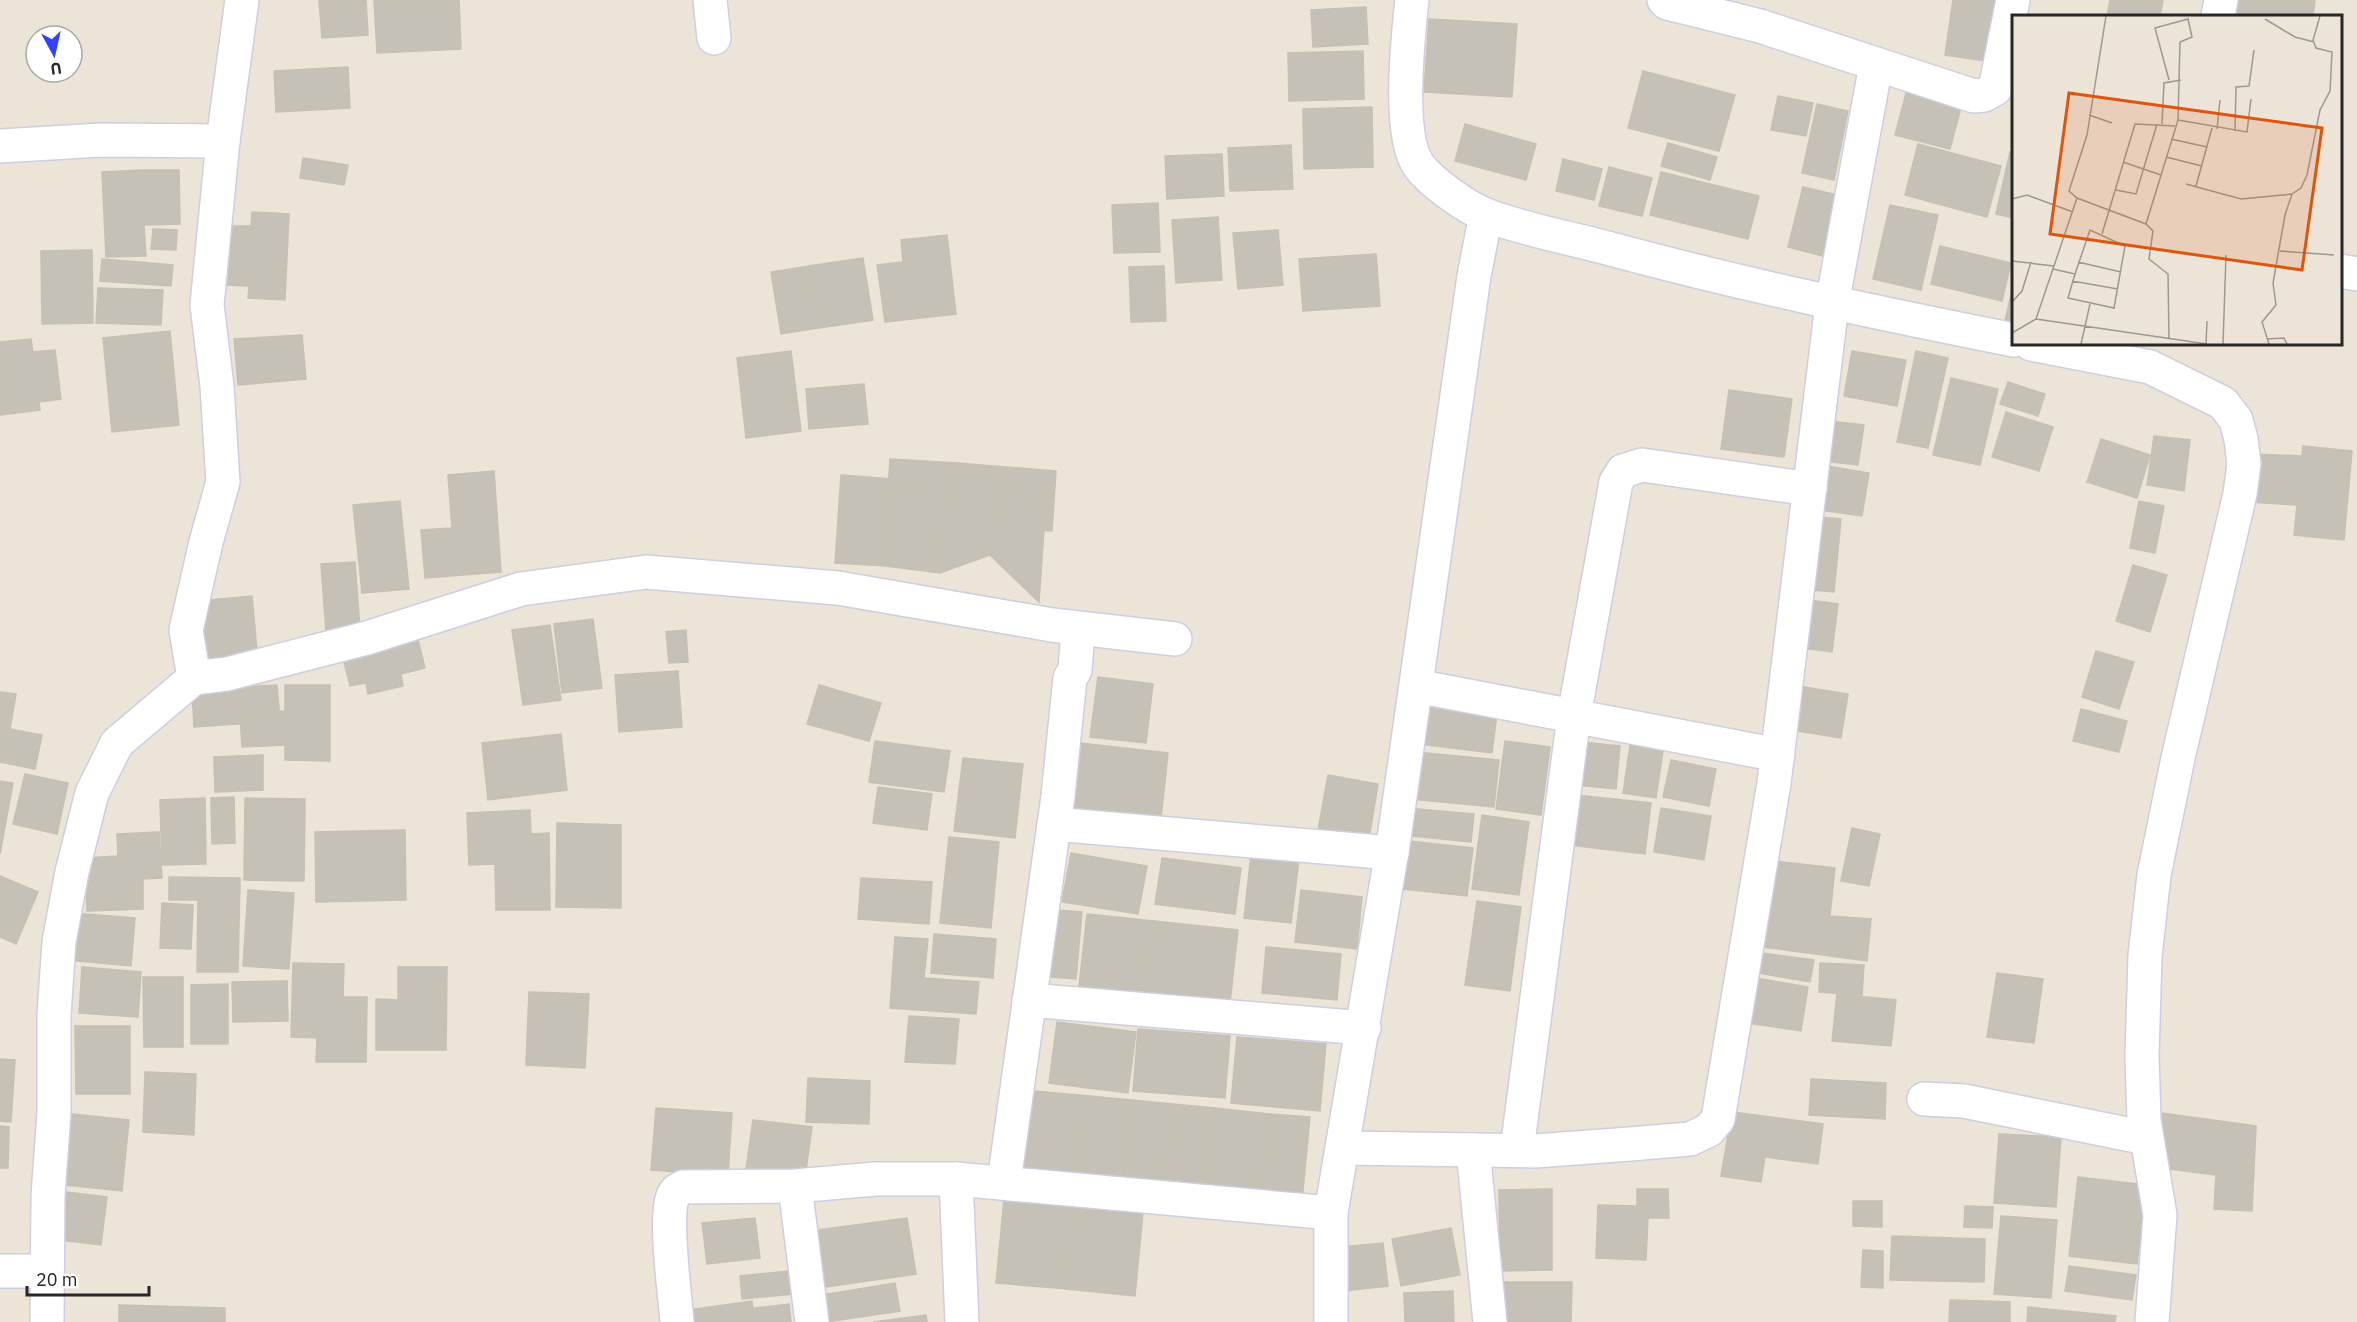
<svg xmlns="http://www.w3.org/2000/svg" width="2357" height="1322" font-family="'IBM Plex Sans',sans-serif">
<rect width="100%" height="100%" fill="#ebe4d7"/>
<g fill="#c5c1b7" stroke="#c5c0b1" stroke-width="1.5">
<polygon points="319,0 366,0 368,35 322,38"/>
<polygon points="374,0 459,0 461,49 377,53"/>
<polygon points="1953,0 1995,0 1986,61 1945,55"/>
<polygon points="2110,0 2163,0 2160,16 2107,16"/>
<polygon points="2231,0 2315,0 2313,16 2229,16"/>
<polygon points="1366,7 1368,44 1313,47 1311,10"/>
<polygon points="1429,19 1517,24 1512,97 1424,92"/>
<polygon points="1363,51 1364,99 1289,101 1288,53"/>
<polygon points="348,67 350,108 276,112 274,71"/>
<polygon points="1643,71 1735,95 1719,151 1628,128"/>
<polygon points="1908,86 1963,100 1950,149 1895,135"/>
<polygon points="1778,96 1813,103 1806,136 1771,130"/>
<polygon points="1817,104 1848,111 1834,180 1802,173"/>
<polygon points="1372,107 1373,167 1304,169 1303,109"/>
<polygon points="1465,124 1536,144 1526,180 1455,161"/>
<polygon points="1668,143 1717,157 1710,180 1661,166"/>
<polygon points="1918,144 2001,166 1987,217 1905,195"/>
<polygon points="1291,145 1293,189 1230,191 1228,148"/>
<polygon points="2010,152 2014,153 2014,218 1996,214"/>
<polygon points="1222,154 1224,196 1167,199 1165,156"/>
<polygon points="303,158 348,165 344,185 300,178"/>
<polygon points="1563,159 1602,169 1594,200 1556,191"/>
<polygon points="1609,167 1652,178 1642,216 1599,206"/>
<polygon points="142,170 179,170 180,224 144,225 146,256 106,257 102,172"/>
<polygon points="1661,172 1759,196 1748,239 1650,215"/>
<polygon points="1803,187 1846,197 1830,258 1788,247"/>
<polygon points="1158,203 1160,252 1114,253 1112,205"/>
<polygon points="1890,205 1938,215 1921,290 1873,279"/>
<polygon points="252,212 289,214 285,300 248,298 249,286 228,285 230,226 251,226"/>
<polygon points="1218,217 1222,280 1176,283 1172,220"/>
<polygon points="153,229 177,230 176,250 151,249"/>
<polygon points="1278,230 1283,285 1238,289 1233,233"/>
<polygon points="947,235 956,314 885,322 877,265 903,262 901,240"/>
<polygon points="1940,246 2011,263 2002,301 1931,284"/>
<polygon points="92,250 93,323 42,324 41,251"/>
<polygon points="1376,254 1380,306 1303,311 1299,259"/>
<polygon points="863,258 873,320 819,328 809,266"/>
<polygon points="102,259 173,265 171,286 100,281"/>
<polygon points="809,266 819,328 781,334 771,272"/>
<polygon points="1164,266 1166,321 1131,322 1129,267"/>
<polygon points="2014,282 2014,323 2005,321"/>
<polygon points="98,288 163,290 161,325 96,323"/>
<polygon points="170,331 179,425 112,432 103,338"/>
<polygon points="302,335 306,379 238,385 234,339"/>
<polygon points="31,339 33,352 55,350 61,399 39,402 40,410 0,415 0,342"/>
<polygon points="791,351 801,431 746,438 737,358"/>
<polygon points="1852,351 1906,360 1897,406 1844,396"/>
<polygon points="1916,351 1948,358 1928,448 1897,442"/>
<polygon points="1951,378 1998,389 1980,465 1933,455"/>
<polygon points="2008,382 2045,394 2038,416 2000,404"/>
<polygon points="864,384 868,424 809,429 806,389"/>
<polygon points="1729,390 1792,399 1784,457 1721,449"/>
<polygon points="2006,412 2053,427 2039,471 1992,457"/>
<polygon points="1829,421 1864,425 1858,465 1824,461"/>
<polygon points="2154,436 2190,440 2184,491 2147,485"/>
<polygon points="2101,439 2150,455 2137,498 2087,482"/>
<polygon points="2303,446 2352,451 2344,540 2294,535 2297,505 2250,502 2253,454 2302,456"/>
<polygon points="890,459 957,463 952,525 886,520"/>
<polygon points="957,463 1056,471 1052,531 952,525"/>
<polygon points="1821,465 1869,473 1862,516 1813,509"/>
<polygon points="996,467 1045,514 1039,602 990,555"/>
<polygon points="996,467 990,555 940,573 946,485"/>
<polygon points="494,471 501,572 425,578 421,530 452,528 448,475"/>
<polygon points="841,475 892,479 886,566 835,563"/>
<polygon points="892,479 946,485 940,573 886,566"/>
<polygon points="400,501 409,589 362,593 353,505"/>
<polygon points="2139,501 2164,506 2155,553 2130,548"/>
<polygon points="1808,516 1841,519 1834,592 1801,589"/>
<polygon points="355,562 360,629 326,632 321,564"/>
<polygon points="2133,565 2167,575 2150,632 2116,621"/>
<polygon points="252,596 258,662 204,667 199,601"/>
<polygon points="1801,599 1838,604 1832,652 1795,647"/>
<polygon points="593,619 602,688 562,693 554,624"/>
<polygon points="550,625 561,700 523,705 512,630"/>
<polygon points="686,630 688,662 669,663 666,632"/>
<polygon points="418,640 425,668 401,674 403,686 368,694 366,683 350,686 343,658"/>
<polygon points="2096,651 2134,662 2119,709 2082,697"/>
<polygon points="678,671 682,727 619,732 615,675"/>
<polygon points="1098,677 1153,684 1146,743 1090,737"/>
<polygon points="277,685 280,721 194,727 192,690"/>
<polygon points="285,685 330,685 330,761 285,760 285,745 242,747 240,713 285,711"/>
<polygon points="819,685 881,703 869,741 807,724"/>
<polygon points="1792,685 1848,694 1841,738 1784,729"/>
<polygon points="0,692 16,694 10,729 42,735 35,769 0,762"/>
<polygon points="1417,705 1497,714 1492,753 1412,743"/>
<polygon points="2081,709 2127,721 2119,752 2073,741"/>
<polygon points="561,734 567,790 488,800 482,743"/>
<polygon points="1631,739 1664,744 1656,798 1623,793"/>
<polygon points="875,741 950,751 944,792 869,782"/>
<polygon points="1505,741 1550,747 1541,815 1496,809"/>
<polygon points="1071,742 1168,753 1160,828 1063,818"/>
<polygon points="1581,742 1620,746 1616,789 1577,785"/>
<polygon points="1415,752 1499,760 1494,807 1411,799"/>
<polygon points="263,755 263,790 215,792 214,757"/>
<polygon points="963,758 1023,764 1015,838 954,831"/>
<polygon points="1671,760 1716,769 1709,806 1663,797"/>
<polygon points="25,774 68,783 57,834 13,824"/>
<polygon points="1328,775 1378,784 1368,845 1317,836"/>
<polygon points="0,781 13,783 0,854"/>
<polygon points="878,787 932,794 927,830 873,823"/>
<polygon points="1576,795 1651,803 1645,854 1570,845"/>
<polygon points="234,797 235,843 212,844 211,798"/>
<polygon points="205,798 206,864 162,865 160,800"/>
<polygon points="245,798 305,799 304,881 244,880"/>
<polygon points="1406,808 1474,814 1471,842 1403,835"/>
<polygon points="1661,808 1711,816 1704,860 1654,852"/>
<polygon points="530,810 531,834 549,833 550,910 496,910 495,864 469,865 467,813"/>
<polygon points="1482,815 1529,822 1519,895 1472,889"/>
<polygon points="557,823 621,825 621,908 556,907"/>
<polygon points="1852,828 1880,834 1869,886 1841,881"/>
<polygon points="405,830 406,900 316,902 315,832"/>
<polygon points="159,832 162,878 143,879 143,909 87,911 85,858 118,856 117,834"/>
<polygon points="949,837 999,842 991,928 940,923"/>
<polygon points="1399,840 1473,848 1467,896 1394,888"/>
<polygon points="1252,846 1300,852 1291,923 1244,918"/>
<polygon points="1071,853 1147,866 1138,914 1062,902"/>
<polygon points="1162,858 1241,868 1235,914 1155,904"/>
<polygon points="1773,861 1835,868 1830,916 1871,919 1867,961 1763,947"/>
<polygon points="0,876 38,892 16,944 0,937"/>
<polygon points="169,877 240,878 238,972 197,972 198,900 169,900"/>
<polygon points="861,878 932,882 929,924 858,919"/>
<polygon points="248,890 294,893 289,969 243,966"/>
<polygon points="1301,890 1362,897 1357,949 1295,942"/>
<polygon points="1477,901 1521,907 1510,991 1465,985"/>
<polygon points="162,903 193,905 191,949 160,948"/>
<polygon points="1044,909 1082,912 1076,979 1038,976"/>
<polygon points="72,913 135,918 131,966 68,960"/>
<polygon points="1087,914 1154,921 1145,1003 1078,995"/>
<polygon points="1154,921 1238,930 1229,1012 1145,1003"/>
<polygon points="934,934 996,939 993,978 931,973"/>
<polygon points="895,937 928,939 924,978 979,982 976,1014 890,1008"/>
<polygon points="1266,947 1341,954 1337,1000 1262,993"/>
<polygon points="1761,953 1814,960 1810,982 1758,973"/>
<polygon points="293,963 344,964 343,997 367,997 366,1062 316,1062 317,1038 291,1037"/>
<polygon points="1820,963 1864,965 1862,995 1819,992"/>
<polygon points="82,967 141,972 138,1017 79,1013"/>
<polygon points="398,967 447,967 446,1050 376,1050 376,999 398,1000"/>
<polygon points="1997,973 2043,979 2034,1043 1987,1037"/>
<polygon points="143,977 183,977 183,1047 144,1047"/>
<polygon points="1756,978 1808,987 1801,1031 1748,1023"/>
<polygon points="287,981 288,1021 233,1022 232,982"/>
<polygon points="228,984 228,1044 191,1044 191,985"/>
<polygon points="529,992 589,994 585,1068 526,1065"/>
<polygon points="1837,994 1896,1000 1891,1046 1832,1041"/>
<polygon points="909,1016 959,1019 955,1064 905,1062"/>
<polygon points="1057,1022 1136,1032 1128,1093 1049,1083"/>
<polygon points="75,1026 130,1026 130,1094 76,1094"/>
<polygon points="1138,1029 1230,1036 1225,1098 1133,1091"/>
<polygon points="1237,1037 1326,1044 1320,1111 1231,1103"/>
<polygon points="0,1059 15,1060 11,1122 0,1121"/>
<polygon points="145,1072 196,1074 194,1135 143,1132"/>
<polygon points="808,1078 870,1081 869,1124 806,1122"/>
<polygon points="1811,1079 1886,1083 1885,1119 1809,1115"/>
<polygon points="1022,1090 1089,1096 1081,1179 1014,1173"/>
<polygon points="1089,1096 1131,1100 1122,1183 1081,1179"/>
<polygon points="1131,1100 1172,1104 1164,1187 1122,1183"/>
<polygon points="1172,1104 1215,1108 1207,1191 1164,1187"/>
<polygon points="656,1108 732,1113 728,1175 651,1170"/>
<polygon points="1215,1108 1269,1114 1261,1197 1207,1191"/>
<polygon points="1732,1112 1823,1124 1818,1164 1765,1157 1761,1182 1721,1176"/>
<polygon points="63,1113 129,1120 122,1191 56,1184"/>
<polygon points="2161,1113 2256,1126 2252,1211 2214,1209 2216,1175 2154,1167"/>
<polygon points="1269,1114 1310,1117 1302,1200 1261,1197"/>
<polygon points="753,1120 812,1127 805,1177 746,1169"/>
<polygon points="0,1126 9,1127 8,1168 0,1168"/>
<polygon points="1999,1134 2061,1137 2056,1207 1994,1203"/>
<polygon points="2078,1177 2146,1185 2137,1264 2069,1256"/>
<polygon points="1552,1189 1552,1270 1500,1271 1499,1190"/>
<polygon points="1637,1189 1668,1189 1669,1218 1648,1218 1646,1260 1596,1258 1598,1205 1637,1206"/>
<polygon points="58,1191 107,1197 101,1245 52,1239"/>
<polygon points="1004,1199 1075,1205 1067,1289 996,1283"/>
<polygon points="1853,1201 1882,1201 1882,1227 1853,1226"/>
<polygon points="1075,1205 1143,1212 1135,1296 1067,1289"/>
<polygon points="1965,1206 1993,1207 1992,1228 1964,1227"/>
<polygon points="2001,1216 2057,1220 2051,1298 1994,1294"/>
<polygon points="755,1218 760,1258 707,1264 702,1223"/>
<polygon points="907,1218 916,1274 826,1287 818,1230"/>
<polygon points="1451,1228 1460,1275 1401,1286 1392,1239"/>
<polygon points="1892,1236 1985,1239 1984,1282 1890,1280"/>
<polygon points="1383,1243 1388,1286 1344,1291 1340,1247"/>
<polygon points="1863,1250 1883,1251 1883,1288 1861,1287"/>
<polygon points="2069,1266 2136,1275 2132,1300 2065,1291"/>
<polygon points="800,1270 803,1293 742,1299 740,1276"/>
<polygon points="1504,1282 1572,1282 1571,1322 1503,1322"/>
<polygon points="895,1283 900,1311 826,1322 821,1295"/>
<polygon points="1453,1291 1454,1322 1405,1322 1404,1293"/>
<polygon points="1950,1300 2010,1302 2010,1322 1949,1322"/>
<polygon points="752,1301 755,1322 691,1322 689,1310"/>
<polygon points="789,1304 791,1322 740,1322 738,1310"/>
<polygon points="119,1305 225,1308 225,1322 119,1322"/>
<polygon points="2028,1307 2116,1316 2115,1322 2027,1322"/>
<polygon points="926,1315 927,1322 873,1322"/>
</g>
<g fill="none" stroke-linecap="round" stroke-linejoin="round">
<defs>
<g id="minor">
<polyline points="710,0 714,38"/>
<path d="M1412,0C1408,37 1397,136 1419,166C1432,183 1467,208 1488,216C1527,230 1570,238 1611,249C1744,285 1878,313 2014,340"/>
<polyline points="1664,0 1667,3 1760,26 1974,96 1984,95 1995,89 2013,0"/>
<polyline points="2218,16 2221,0"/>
<polyline points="0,146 101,140 223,141"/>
<polyline points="2340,271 2357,274"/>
<polyline points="2031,344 2150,367 2223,403 2236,420 2241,439 2244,464 2240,494 2178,758 2154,875 2145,956 2142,1056 2144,1120 2160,1215 2152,1322"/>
<polyline points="194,678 227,674 367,638 521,589 646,572 838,588 1052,625 1175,639"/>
<polyline points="1416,686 1778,755"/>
<polyline points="1054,824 1392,853"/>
<polyline points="1029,1000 1364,1028"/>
<polyline points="1924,1099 1964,1101 2146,1138"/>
<polyline points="1344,1148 1535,1151 1630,1144 1690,1139 1709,1130 1718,1119 1774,783 1832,304 1876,65"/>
<polyline points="1473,1150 1490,1322"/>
<polyline points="1517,1150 1574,716 1616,482 1623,471 1642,465 1810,489"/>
<polyline points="956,1179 962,1322"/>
<polyline points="1004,1182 1058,796 1070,678 1075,670 1078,629"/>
<polyline points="795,1186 812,1322"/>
<polyline points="0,1271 47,1271"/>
<polyline points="47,1322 48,1196 54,1113 54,1015 59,942 72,872 92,793 117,743 194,678 186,630 206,542 223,482 217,386 207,305 223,141 242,0"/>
<path d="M677,1322C675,1294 664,1218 673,1196C675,1191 678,1189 683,1187L795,1186L875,1179H956L1331,1213"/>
<polyline points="1331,1322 1331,1213 1394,839 1474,276 1486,215"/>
</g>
</defs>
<use href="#minor" stroke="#cdcee1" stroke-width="36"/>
<use href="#minor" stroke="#fff" stroke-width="33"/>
</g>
<g transform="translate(2012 15)">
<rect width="330" height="330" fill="#ebe4d7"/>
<path fill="none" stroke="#9d9891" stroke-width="1.5" d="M94,1L75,120L57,176L65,183L134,209L141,216L137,244L156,259L157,323M253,4L283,22L302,27M77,100L100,108M166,105L235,117L239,84M150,109L152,68L169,65M205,114L208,85M223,116L224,72L237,71L242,35M159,124L195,132M154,142L190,151M111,147L149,160M174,169L229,184L280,179M184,171L200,113M104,175L124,179L145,109M0,184L15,180L61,197M134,209L166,105L168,27L180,22L176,4L143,13L157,65M90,219L123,109L163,111M268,236L322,240M0,246L42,251M66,247L109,257M41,254L63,259L56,283L102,293L113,231L78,215L63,259M60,266L106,274M0,287L10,276L19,247M24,304L195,329M0,318L24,304L65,183M255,324L272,323L275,329M69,329L78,289M194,329L195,306M211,329L214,240M257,329L250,307L264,290L261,268L273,200L280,179L289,173L295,160L308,95L318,76L320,37L304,33L301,25L308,1"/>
<path fill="#de560d" fill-opacity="0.15" stroke="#de560d" stroke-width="3" d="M57,78L310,113L290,255L38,219Z"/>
<rect width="330" height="330" fill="none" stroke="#272727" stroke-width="3"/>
</g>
<g transform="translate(54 54) rotate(172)"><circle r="28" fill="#ffffff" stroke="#a9a9a9" stroke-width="1.5"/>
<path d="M0-4.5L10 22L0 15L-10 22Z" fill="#3041ff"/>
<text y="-9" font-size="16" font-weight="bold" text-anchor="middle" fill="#272727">U</text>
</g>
<path d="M27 1286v9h122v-9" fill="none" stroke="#272727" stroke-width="3"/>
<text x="36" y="1286" font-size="18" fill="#272727" stroke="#ffffff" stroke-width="4.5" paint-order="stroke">20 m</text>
</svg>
